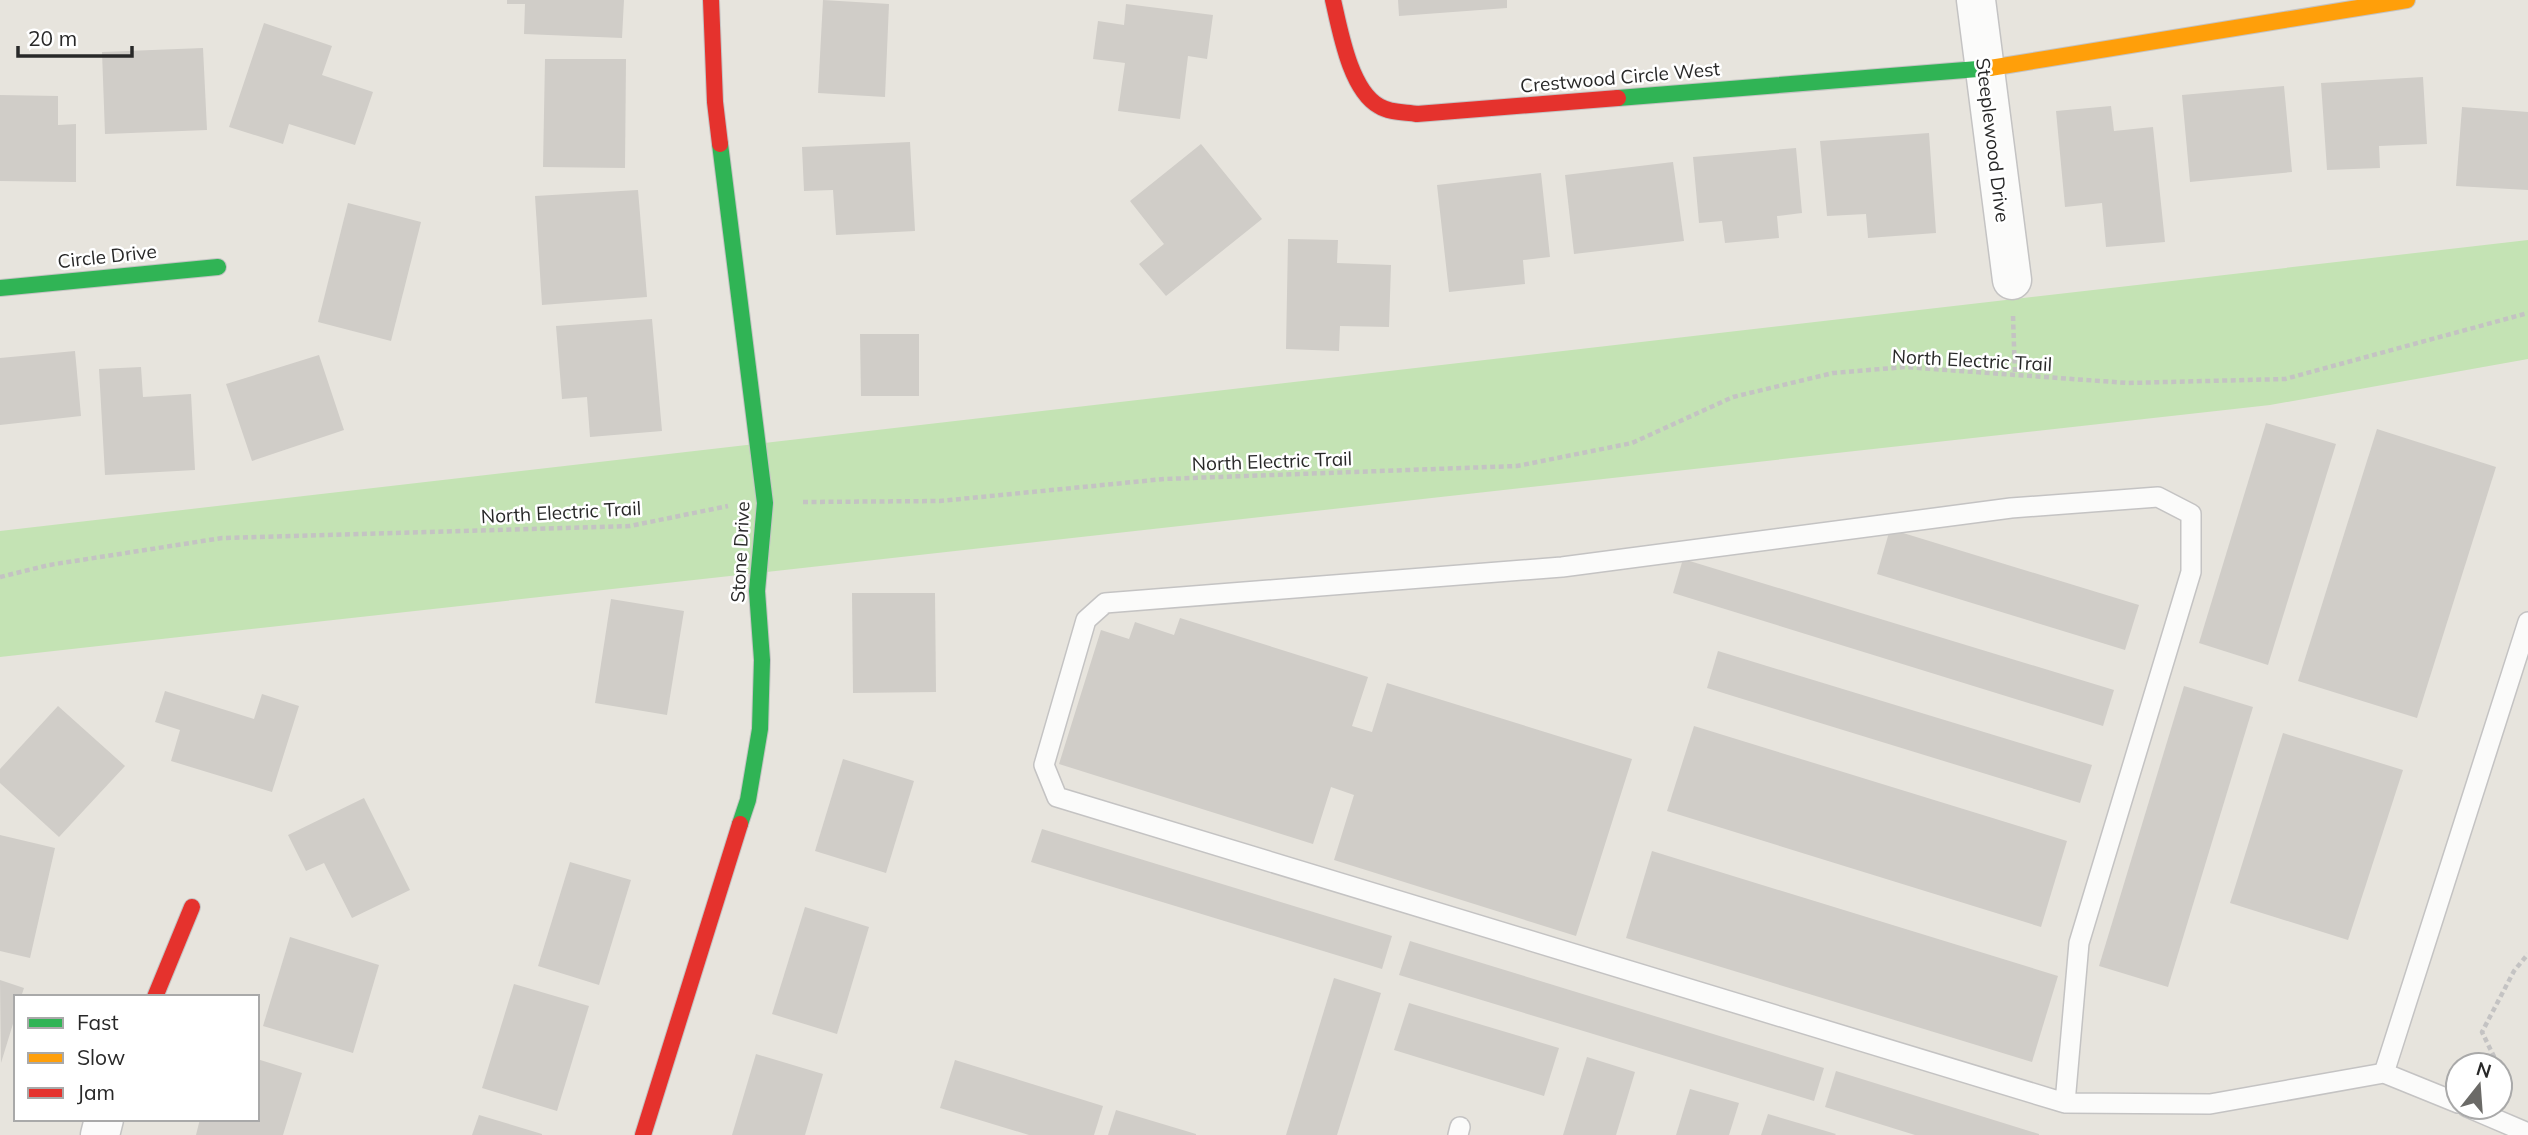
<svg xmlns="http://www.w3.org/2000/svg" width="2528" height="1135" font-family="Mulish,sans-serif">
<rect width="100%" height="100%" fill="#e7e4dd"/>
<polygon fill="#c4e3b4" points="2528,240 2528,359 2270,405 0,657 0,531"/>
<g fill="#d0cdc8">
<polygon points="507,0 624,0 622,38 524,34 525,4 507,4"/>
<polygon points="823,0 889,4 885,97 818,93"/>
<polygon points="1398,0 1507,0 1507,8 1399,16"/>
<polygon points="1126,4 1213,15 1207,59 1188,56 1180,119 1118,111 1125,63 1093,59 1098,21 1124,25"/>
<polygon points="264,23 332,46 322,75 373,92 355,145 289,124 283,144 229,127"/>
<polygon points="203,48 207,130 105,134 102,52"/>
<polygon points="545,59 626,59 625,168 543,167"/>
<polygon points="2423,77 2427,144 2379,146 2380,168 2327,170 2321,83"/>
<polygon points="2284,86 2292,172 2190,182 2182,95"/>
<polygon points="0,95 58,96 58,125 76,124 76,182 0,181"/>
<polygon points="2111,106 2114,131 2153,127 2165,242 2106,247 2102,203 2065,207 2056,111"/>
<polygon points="2462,107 2528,112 2528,190 2456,186"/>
<polygon points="1929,133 1936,233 1868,238 1866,214 1827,216 1820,141"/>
<polygon points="910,142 915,231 836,235 833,190 804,191 802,147"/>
<polygon points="1201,144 1262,219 1166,296 1139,264 1164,244 1130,201"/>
<polygon points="1796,148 1802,213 1777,216 1779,238 1725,243 1722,221 1699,223 1693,157"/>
<polygon points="1673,162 1684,241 1574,254 1565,175"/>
<polygon points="1541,173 1550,257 1523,260 1525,284 1449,292 1437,185"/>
<polygon points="638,190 647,297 542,305 535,196"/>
<polygon points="348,203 421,222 391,341 318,322"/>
<polygon points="1288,239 1338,240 1337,263 1391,265 1389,327 1340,326 1339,351 1286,349"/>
<polygon points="652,319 662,431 590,437 587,397 562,399 556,326"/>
<polygon points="860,334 919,334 919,396 861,396"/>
<polygon points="75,351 81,416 0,425 0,358"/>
<polygon points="319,355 344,430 252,461 226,384"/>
<polygon points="141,367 143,397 191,394 195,470 105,475 99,369"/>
<polygon points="2266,423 2336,444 2268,665 2199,643"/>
<polygon points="2377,429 2496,467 2417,718 2298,681"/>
<polygon points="1890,529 2139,605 2125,650 1877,574"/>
<polygon points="1683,559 2114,690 2103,726 1673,593"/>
<polygon points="852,593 935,593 936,692 853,693"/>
<polygon points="611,599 684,611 667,715 595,703"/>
<polygon points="1180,618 1368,677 1352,726 1372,732 1387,683 1632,759 1576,936 1334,860 1354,795 1331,787 1313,844 1059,764 1101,630 1129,639 1135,622 1174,635"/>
<polygon points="1718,651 2092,765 2080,803 1707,688"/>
<polygon points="2184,686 2253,707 2168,987 2099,966"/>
<polygon points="165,691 254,719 262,694 299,706 272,792 171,761 180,730 155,722"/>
<polygon points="58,706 125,766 59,837 0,783 0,769"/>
<polygon points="1694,726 2067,841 2041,927 1667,811"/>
<polygon points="2283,733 2403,770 2348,940 2230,903"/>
<polygon points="843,759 914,781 886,873 815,851"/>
<polygon points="364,798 410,890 352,918 324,863 306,871 288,835"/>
<polygon points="1042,829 1392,936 1382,969 1031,862"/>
<polygon points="0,835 55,848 30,958 0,951"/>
<polygon points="1652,851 2058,976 2032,1062 1626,938"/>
<polygon points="570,862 631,880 599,985 538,966"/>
<polygon points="805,907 869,927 837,1034 772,1014"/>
<polygon points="290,937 379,965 353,1053 263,1026"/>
<polygon points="1410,941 1824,1068 1814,1101 1399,975"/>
<polygon points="1334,978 1381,993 1337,1135 1286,1135"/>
<polygon points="0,980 24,988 21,997 16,997 16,1014 1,1063"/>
<polygon points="514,984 589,1006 557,1111 482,1088"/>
<polygon points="1409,1003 1559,1048 1544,1096 1394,1050"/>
<polygon points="756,1054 823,1074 805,1135 732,1135"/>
<polygon points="1587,1057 1635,1072 1616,1135 1563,1135"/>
<polygon points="257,1059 302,1073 283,1135 196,1135 200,1119 257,1119"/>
<polygon points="955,1060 1103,1106 1094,1135 1029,1135 940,1108"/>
<polygon points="1836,1071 2039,1134 2039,1135 1915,1135 1825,1107"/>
<polygon points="1690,1089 1739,1103 1729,1135 1676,1135"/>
<polygon points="1116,1110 1196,1134 1196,1135 1108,1135"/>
<polygon points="1768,1114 1836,1134 1835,1135 1761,1135"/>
<polygon points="479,1115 542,1134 542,1135 472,1135"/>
</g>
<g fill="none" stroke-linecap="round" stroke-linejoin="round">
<defs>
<g id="lane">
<polyline points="2384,1073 2528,622"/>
<polyline points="2065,1103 2079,943 2191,572 2191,514 2158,497 2011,508 1562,567 1105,603 1086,620 1044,765 1057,797 2065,1103 2210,1104 2384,1073 2458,1103"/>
<polyline points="2467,1107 2528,1133"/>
<polyline points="1458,1135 1460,1127"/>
</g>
<g id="street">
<polyline points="1976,0 2012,280"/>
<polyline points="100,1135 104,1119"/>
</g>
<g id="fast">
<polyline points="1618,98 1990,68"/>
<polyline points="720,144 765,503 757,591 762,660 760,729 748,800 740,824"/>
<polyline points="0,288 218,267"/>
</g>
<polyline id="slow" points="1990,68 2407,0"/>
<g id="jam">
<polyline points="711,0 715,102 720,144"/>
<path d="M1333,0C1340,30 1350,90 1379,106C1390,113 1405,112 1417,114L1618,98"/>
<polyline points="155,997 192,907"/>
<polyline points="643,1135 740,824"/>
</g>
</defs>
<use href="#lane" stroke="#c4c3c3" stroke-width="22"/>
<use href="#street" stroke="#c4c3c3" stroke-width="41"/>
<use href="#fast" stroke="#c4c3c3" stroke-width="18"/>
<use href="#slow" stroke="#c4c3c3" stroke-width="18"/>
<use href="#jam" stroke="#c4c3c3" stroke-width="18"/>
<g stroke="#c4c3c3" stroke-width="4.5" stroke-dasharray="5 3.5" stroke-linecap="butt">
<polyline points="2013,316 2015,375"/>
<polyline points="803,502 940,501 1164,479 1517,466 1632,443 1733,397 1833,373 1905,367 2128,383 2285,379 2528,313"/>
<polyline points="0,577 49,565 222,538 630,526 728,506"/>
<polyline points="2498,1065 2482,1032 2514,971 2528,954"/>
</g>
<use href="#lane" stroke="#fbfbfa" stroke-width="19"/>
<use href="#street" stroke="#fbfbfa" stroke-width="38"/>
<use href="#fast" stroke="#30b455" stroke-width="16"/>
<use href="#slow" stroke="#ff9f0a" stroke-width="16"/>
<use href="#jam" stroke="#e5322d" stroke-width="16"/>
</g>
<g text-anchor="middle" stroke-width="5" stroke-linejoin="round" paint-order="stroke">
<g font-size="19" fill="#282828" stroke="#fff">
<text transform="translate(1620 77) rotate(-5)" y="7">Crestwood Circle West</text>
<text transform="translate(1993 140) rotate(83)" y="7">Steeplewood Drive</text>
<text transform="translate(107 256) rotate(-6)" y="7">Circle Drive</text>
<text transform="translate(1972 360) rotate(3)" y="7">North Electric Trail</text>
<text transform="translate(1272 461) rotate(-2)" y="7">North Electric Trail</text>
<text transform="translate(561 512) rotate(-3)" y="7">North Electric Trail</text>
<text transform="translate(740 552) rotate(-87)" y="7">Stone Drive</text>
</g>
</g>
<rect x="14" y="995" width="245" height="126" fill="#ffffff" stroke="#a9a9a9" stroke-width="2"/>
<rect x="28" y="1018" width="35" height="10" fill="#30b455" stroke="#a9a9a9" stroke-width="2"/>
<text x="77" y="1030" font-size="21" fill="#282828">Fast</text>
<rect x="28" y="1053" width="35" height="10" fill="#ff9f0a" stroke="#a9a9a9" stroke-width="2"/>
<text x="77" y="1065" font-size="21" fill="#282828">Slow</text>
<rect x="28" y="1088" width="35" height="10" fill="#e5322d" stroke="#a9a9a9" stroke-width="2"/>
<text x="77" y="1100" font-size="21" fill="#282828">Jam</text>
<g transform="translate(2479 1086) rotate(17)"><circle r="33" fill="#ffffff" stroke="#a9a9a9" stroke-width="2"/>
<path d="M0-5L12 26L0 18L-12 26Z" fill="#6b6a67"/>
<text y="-10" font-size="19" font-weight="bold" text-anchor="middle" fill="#282828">N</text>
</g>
<path d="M18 46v10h114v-10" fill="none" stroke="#282828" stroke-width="3.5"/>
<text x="28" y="46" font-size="21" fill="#282828" stroke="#ffffff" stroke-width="5" paint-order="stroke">20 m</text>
</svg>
